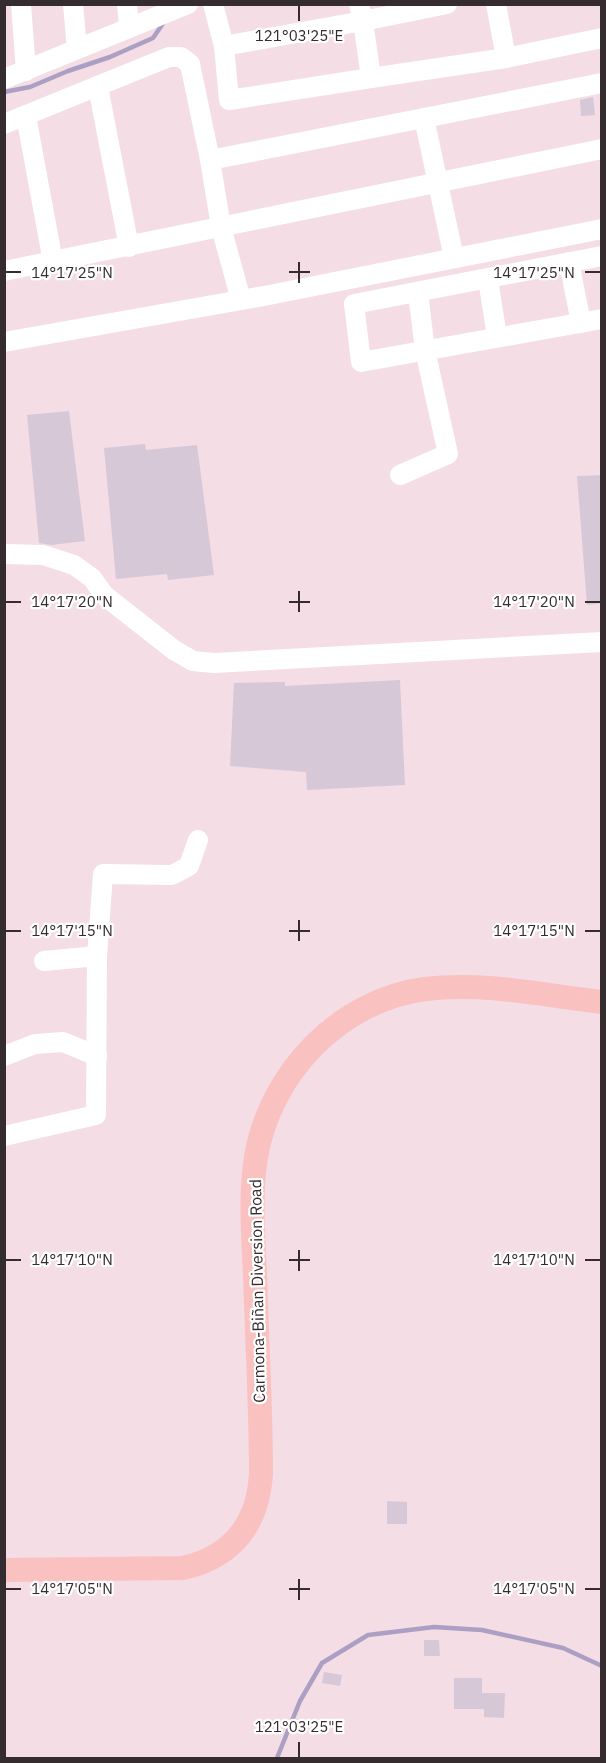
<svg xmlns="http://www.w3.org/2000/svg" width="606" height="1763" font-family="'IBM Plex Sans',sans-serif">
<rect width="100%" height="100%" fill="#f4dde5"/>
<g fill="none" stroke-linecap="round" stroke-linejoin="round">
<g stroke="#ab9fc3" stroke-width="4.5">
<polyline points="4,92 30,87 68,71 110,57 153,38 164,22"/>
<polyline points="277,1758 300,1701 322,1663 368,1635 434,1627 482,1630 563,1648 602,1666"/>
</g>
</g>
<g fill="#d7c8d7">
<polygon points="593,97 595,115 581,116 580,100"/>
<polygon points="69,411 85,541 51,545 39,543 27,415"/>
<polygon points="145,444 146,450 197,445 214,575 168,580 167,574 116,579 104,448"/>
<polygon points="602,475 602,603 587,605 577,476"/>
<polygon points="400,680 405,785 307,790 306,772 230,766 234,683 285,682 285,686"/>
<polygon points="387,1501 407,1502 407,1524 387,1524"/>
<polygon points="424,1640 439,1640 440,1656 424,1656"/>
<polygon points="324,1672 342,1675 340,1686 322,1683"/>
<polygon points="454,1678 482,1678 482,1693 505,1693 504,1718 484,1717 484,1709 454,1709"/>
</g>
<g fill="none" stroke-linecap="round" stroke-linejoin="round">
<g stroke="#fff" stroke-width="20">
<polyline points="21,4 26,71"/>
<polyline points="73,4 77,49"/>
<polyline points="127,4 129,28"/>
<polyline points="213,4 224,46 363,21 359,4"/>
<polyline points="496,4 506,58"/>
<polyline points="224,46 229,100 371,78 363,21 447,4"/>
<polyline points="371,78 506,58 602,38"/>
<polyline points="4,79 188,4"/>
<polyline points="98,87 129,247"/>
<polyline points="26,116 53,262"/>
<polyline points="424,118 454,258"/>
<polyline points="4,124 169,57 181,57 190,64 210,160 221,227 241,300"/>
<polyline points="210,160 602,83"/>
<polyline points="602,256 354,304 361,362 602,319"/>
<polyline points="569,262 581,323"/>
<polyline points="4,271 602,149"/>
<polyline points="488,279 497,337"/>
<polyline points="4,342 264,296 602,229"/>
<polyline points="400,475 448,454 425,350 418,293"/>
<polyline points="4,554 43,555 74,565 92,578 105,596 174,650 193,661 214,663 602,642"/>
<polyline points="44,961 97,956"/>
<polyline points="4,1056 35,1044 63,1042 97,1056"/>
<polyline points="4,1136 96,1115 97,956 103,874 172,875 189,866 198,840"/>
</g>
<path stroke="#fac1c1" stroke-width="24" d="M4,1570L183,1568C233,1557 258,1523 261,1474C261,1408 257,1341 255,1274C253,1235 250,1195 256,1157C270,1073 340,1000 425,989C484,982 543,995 602,1002"/>
</g>
<path fill="none" stroke="#342c2f" stroke-width="2" d="M299,6V21M299,262V283M6,272H21M289,272H310M585,272H600M299,591V612M6,602H21M289,602H310M585,602H600M299,920V941M6,931H21M289,931H310M585,931H600M299,1250V1271M6,1260H21M289,1260H310M585,1260H600M299,1579V1600M6,1589H21M289,1589H310M585,1589H600M299,1742V1757"/>
<g text-anchor="middle" stroke-width="4.5" stroke-linejoin="round" paint-order="stroke">
<g font-size="16" fill="#342c2f" stroke="#fff">
<text transform="translate(257 1291) rotate(-91)" y="6">Carmona-Biñan Diversion Road</text>
</g>
</g>
<g font-size="15" text-anchor="middle" fill="#342c2f" stroke="#fff" stroke-width="4.5" stroke-linejoin="round" paint-order="stroke">
<text x="299" y="41">121°03'25"E</text>
<text x="72" y="278">14°17'25"N</text>
<text x="534" y="278">14°17'25"N</text>
<text x="72" y="607">14°17'20"N</text>
<text x="534" y="607">14°17'20"N</text>
<text x="72" y="936">14°17'15"N</text>
<text x="534" y="936">14°17'15"N</text>
<text x="72" y="1265">14°17'10"N</text>
<text x="534" y="1265">14°17'10"N</text>
<text x="72" y="1594">14°17'05"N</text>
<text x="534" y="1594">14°17'05"N</text>
<text x="299" y="1732">121°03'25"E</text>
</g>
<rect width="606" height="1763" fill="none" stroke="#342c2f" stroke-width="12"/>
</svg>
